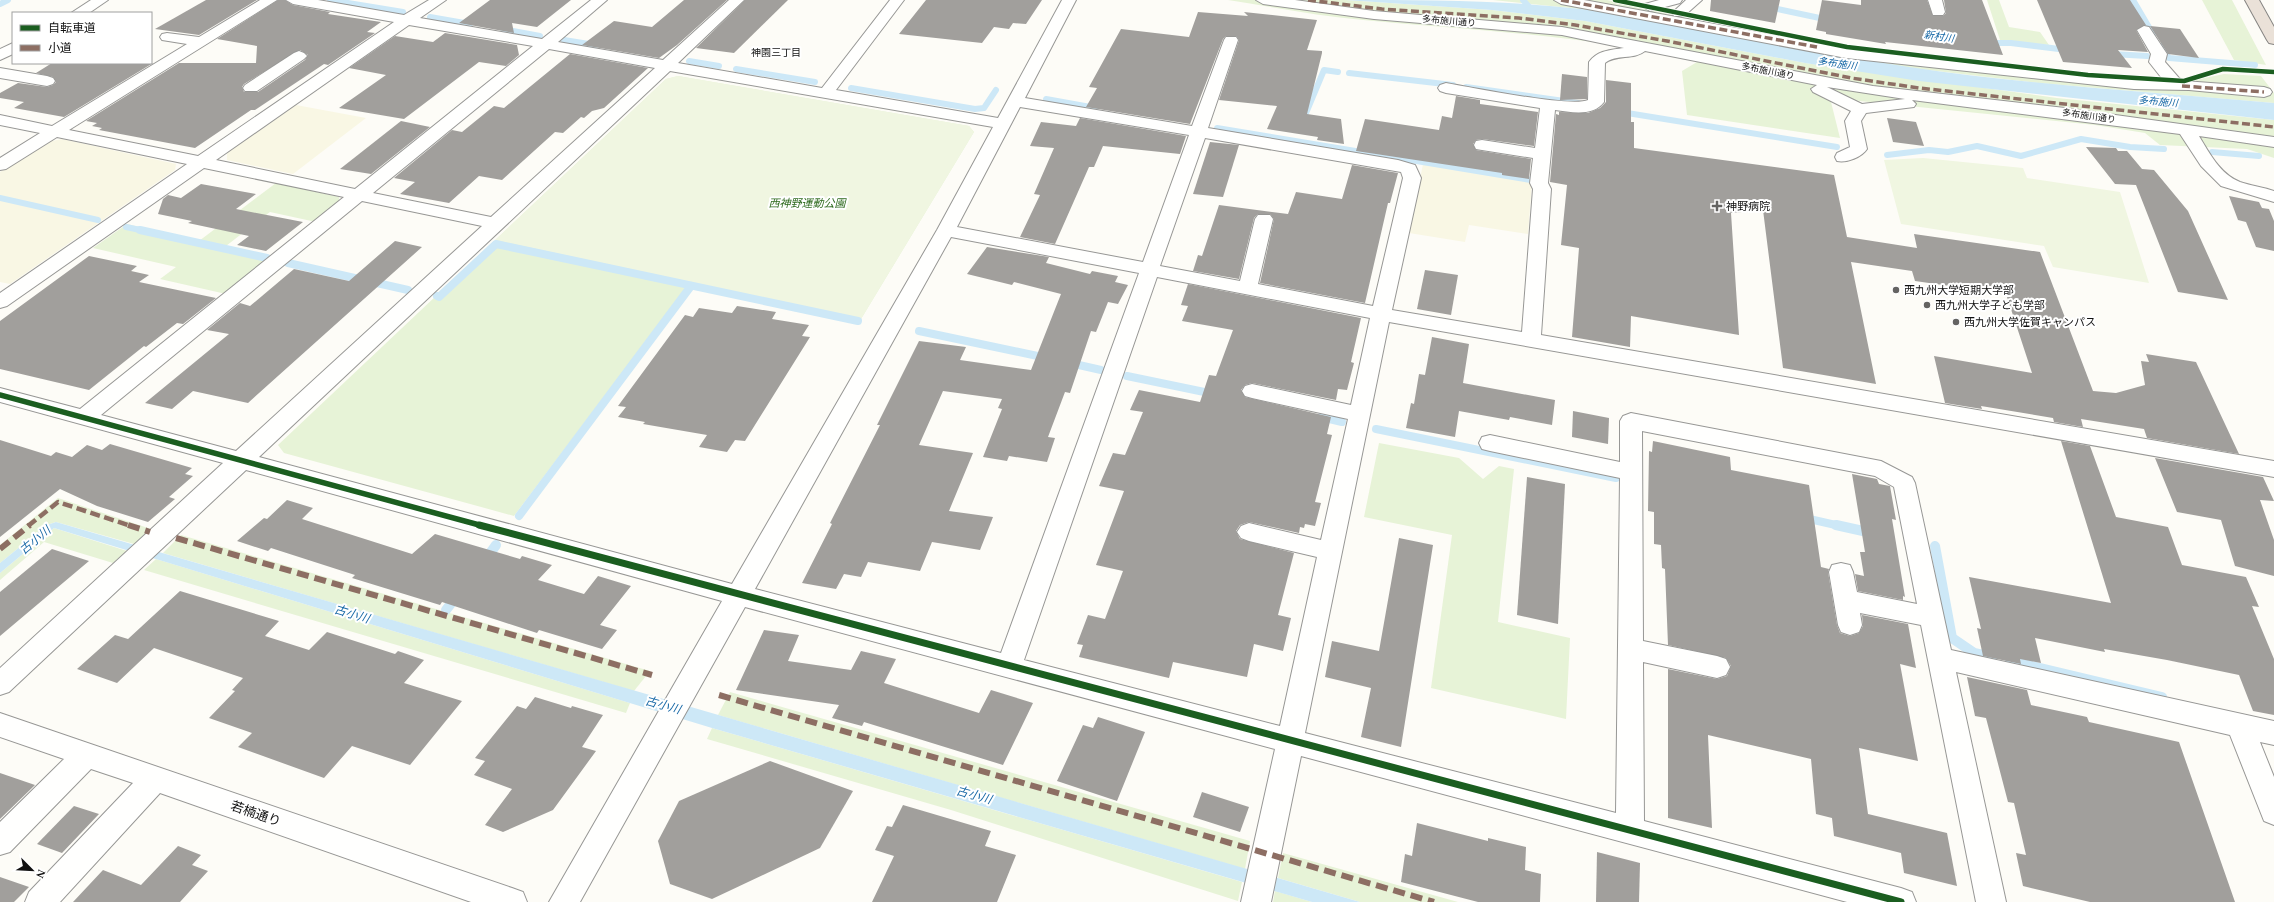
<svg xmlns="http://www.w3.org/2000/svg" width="2274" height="902" font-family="'Times New Roman','Noto Sans JP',serif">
<rect width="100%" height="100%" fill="#fdfcf7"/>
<g fill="#f9f7e4">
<polygon points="296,105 366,118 293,174 227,160 227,153"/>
<polygon points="62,139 176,164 175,170 10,284 0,282 0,172 47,142"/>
<polygon points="1423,164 1532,182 1528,234 1469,225 1465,242 1409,233"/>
</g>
<g fill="#e7f3d7">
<path d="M1228,0H1346L1492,10L1585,21L1805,63L2057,98L2274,120V158L2247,149L2160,145L2145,133L2095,125L1830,98L1840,138L1687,115L1682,71L1697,62C1587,34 1475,31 1363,20C1318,16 1273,7 1228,0Z"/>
<polygon points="1493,0 1607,0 1683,16 1690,13 1842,44 2093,74 2161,78 2175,84 2224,74 2261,76 2274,93 2274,103 2038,83 1911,68 1803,50 1580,9"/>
<polygon points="1987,0 1999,0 2009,27 2040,32 2049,45 2000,40"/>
<polygon points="2202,0 2232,0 2266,65 2234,60"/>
<polygon points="678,76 969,126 974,132 861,319 690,283 514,516 284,453 278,445 666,79"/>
<polygon points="276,183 339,197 339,204 316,222 270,212 226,246 272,257 226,294 160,279 176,267 93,248 127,224 199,241"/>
<polygon points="1379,443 1459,458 1483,479 1499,466 1514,469 1498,622 1570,638 1566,719 1431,688 1452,535 1364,517"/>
<polygon points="58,498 151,529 134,544 56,522 47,525 0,563 0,545"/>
<polygon points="54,528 127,551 113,563 44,542 0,580 0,573"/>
<polygon points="181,535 650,671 634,691 163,553"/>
<polygon points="156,559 630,703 626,713 144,570"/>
<polygon points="730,692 1250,841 1245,869 718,715"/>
<polygon points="712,728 1242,882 1238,901 951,810 707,739"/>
<polygon points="1283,853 1458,902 1360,902 1278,878"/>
<polygon points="1275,891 1312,902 1273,902"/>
</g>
<g fill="#f0f6e1">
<polygon points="678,76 969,126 974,132 861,319 495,240 666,79"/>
<polygon points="1923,158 2023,168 2027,178 2120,192 2149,283 2053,267 2044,246 1901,224 1884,160"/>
</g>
<g fill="#cde8f7">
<path d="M1346,0C1425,0 1503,0 1581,9C1691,25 1799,51 1909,67C2030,85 2152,92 2274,103V120L1919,81L1805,63L1585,21L1492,10Z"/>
<polygon points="56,522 1360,902 1312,902 712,728 54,528 0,573 0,563 47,525"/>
</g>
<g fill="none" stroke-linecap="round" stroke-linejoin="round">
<g stroke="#cde8f7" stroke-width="6">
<polyline points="330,0 403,12"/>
<polyline points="1523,0 1532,10"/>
<polyline points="2133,0 2153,34"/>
<polyline points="0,4 8,0"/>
<polyline points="1768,7 1829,20"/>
<polyline points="430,17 470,24"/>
<polyline points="503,29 540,36"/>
<polyline points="564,40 595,45"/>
<polyline points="1989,43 2011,43 2067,50"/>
<polyline points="2161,46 2169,58 2255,65"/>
<polyline points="2112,54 2147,56"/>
<polyline points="689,61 719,66"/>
<polyline points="736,69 815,82"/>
<polyline points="1349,73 1453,85"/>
<polyline points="1466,87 1578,103"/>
<polyline points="851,88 975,109 984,108 996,90"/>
<polyline points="1046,99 1096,108"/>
<polyline points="1621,112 1837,147"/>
<polyline points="1306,113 1324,70 1338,72"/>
<polyline points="1217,128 1531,180"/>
<polyline points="2212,152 2259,156"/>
<polyline points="1887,155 1929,150 1948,152 1977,146 2021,156 2081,139 2130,147 2164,149"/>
<polyline points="0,198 98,220"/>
<polyline points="126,227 145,231"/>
</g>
<g stroke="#cde8f7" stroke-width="8">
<polyline points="140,230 267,258"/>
<polyline points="288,263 408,290"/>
<polyline points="437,296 439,297 496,244 858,321"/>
<polyline points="919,331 1047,358"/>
<polyline points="1070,363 1101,370"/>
<polyline points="1127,376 1214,394"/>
<polyline points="1321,417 1342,422"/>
<polyline points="1376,429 1616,478"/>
<polyline points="519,516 691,286"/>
<polyline points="1805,518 1840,526"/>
</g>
<g stroke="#cde8f7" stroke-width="10">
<polyline points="1836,525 1872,533"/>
<polyline points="1935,546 1952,638 1974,653 1993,657"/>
<polyline points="486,559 496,545"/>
<polyline points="446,610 456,597"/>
<polyline points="2010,661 2162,697"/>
</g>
</g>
<g fill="#a19f9c" fill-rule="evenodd">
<polygon points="206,0 257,0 199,35 155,29"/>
<path d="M278,0H285L293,5L330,12L328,14L381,22L367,32L375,33L328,65L324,64L255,110H251L195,148L99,130L102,128L92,126L97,123L86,121L179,63H256L257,46L217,39ZM300,50L308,55L305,60L258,92H244L242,87L244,84Z"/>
<polygon points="490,0 571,0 537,27 512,23 514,33 459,23"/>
<polygon points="684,0 727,0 677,45 659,58 582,45 614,21 652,27"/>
<polygon points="745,0 788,0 734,53 696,48"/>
<polygon points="926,0 1042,0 1026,24 1013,23 1009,29 994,27 982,43 899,34"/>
<polygon points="1711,0 1780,0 1775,23 1710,11"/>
<polygon points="1822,0 1861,5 1861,0 1927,0 1933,16 1943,16 1946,13 1944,0 1982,0 2003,55 1885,42 1886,44 1826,34 1826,32 1816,30"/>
<polygon points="2037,0 2130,0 2146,25 2136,30 2148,52 2118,50 2132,68 2063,62"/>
<polygon points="1198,12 1248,16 1244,12 1317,20 1307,50 1322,51 1322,53 1307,114 1341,119 1344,144 1317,140 1318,137 1267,129 1277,106 1219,100 1239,40 1236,36 1226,36 1223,39 1190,124 1086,107 1097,88 1089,87 1121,29 1189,37"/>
<polygon points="2150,26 2180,29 2199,58 2168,54"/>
<polygon points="445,33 517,45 519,55 506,66 479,62 404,119 339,108 386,75 349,68 395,36 433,42"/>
<polygon points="570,54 648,68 604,108 592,111 584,118 581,117 563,133 555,132 502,180 479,176 449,203 400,194 415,182 394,178 452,130 462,132 494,106 504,108"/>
<polygon points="52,63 153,63 64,117 14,108 24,102 0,98 0,93 18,83 47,87 53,85 56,82 53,77 36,73"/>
<polygon points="1562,74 1587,77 1587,99 1560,100"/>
<polygon points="1606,80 1631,83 1631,122 1634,122 1634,148 1834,175 1847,237 1917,248 1914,234 2040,252 2093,391 2116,393 2145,385 2141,361 2149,362 2146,354 2196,362 2239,454 2147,438 2144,429 2081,419 2083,427 2054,422 2053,418 1981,406 1982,409 1945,403 1934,356 2032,373 2006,294 1915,281 1912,271 1851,262 1876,384 1783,368 1763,210 1731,213 1739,335 1631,316 1630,347 1572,337 1579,248 1561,245 1567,185 1550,182 1556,114 1559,115 1559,112 1588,113 1600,108 1606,102"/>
<polygon points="1456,96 1480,100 1480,104 1538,112 1534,146 1482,139 1476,140 1473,144 1476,150 1531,159 1529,179 1502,175 1502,173 1356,151 1365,119 1439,130 1442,116 1452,118"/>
<polygon points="1080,118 1186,136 1180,154 1103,146 1094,167 1089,167 1055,244 1020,237 1040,195 1034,194 1054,148 1030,146 1041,122 1076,126"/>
<polygon points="1887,118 1916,122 1924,146 1893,142"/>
<polygon points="401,121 430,127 371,174 340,169"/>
<polygon points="1210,142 1239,145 1223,197 1193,194"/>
<polygon points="2086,147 2116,148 2118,151 2127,151 2142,169 2154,170 2188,211 2228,300 2178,292 2136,185 2115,184"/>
<polygon points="1352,165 1398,173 1390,203 1388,203 1365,303 1260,283 1274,219 1270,214 1258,214 1254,218 1239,279 1193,271 1198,255 1202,256 1219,205 1288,214 1296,192 1342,199"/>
<polygon points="201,184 256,194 236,209 303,222 266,251 237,245 249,236 188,223 192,221 158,214 163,199 168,195 181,198"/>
<polygon points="2229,196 2259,202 2262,208 2269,209 2274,221 2274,251 2256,247 2246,222 2238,220"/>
<polygon points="395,241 422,247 248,403 193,391 172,409 145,403 229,334 207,330 240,303 250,306 294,269 349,281"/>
<polygon points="987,247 1049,257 1046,263 1090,274 1092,271 1118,276 1115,282 1128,285 1118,304 1108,302 1096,332 1091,331 1070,393 1065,392 1048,437 1055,438 1047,462 1009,456 1007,461 983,457 1002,409 998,408 1002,399 943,391 919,445 973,453 949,511 993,517 980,550 932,542 920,571 868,562 861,577 844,574 836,589 802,583 832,524 830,523 880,425 877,425 919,341 966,347 960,360 1031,370 1061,294 1014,282 1012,285 967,274"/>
<polygon points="89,256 137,266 131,271 149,275 139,282 216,298 183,324 177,323 146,347 144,346 89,390 0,369 0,321"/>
<polygon points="1425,270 1458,275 1451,315 1417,309"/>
<polygon points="1188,284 1361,318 1351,362 1354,363 1347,390 1338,389 1336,400 1252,383 1245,385 1241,390 1245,397 1331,417 1327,434 1332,435 1315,502 1321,503 1315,526 1305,524 1304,528 1300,527 1299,533 1249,522 1240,525 1236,531 1240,539 1294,553 1278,615 1291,618 1283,651 1254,644 1247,677 1173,662 1169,678 1079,657 1083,645 1077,644 1088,615 1105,619 1123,571 1096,565 1124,491 1099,486 1113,453 1125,455 1143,412 1130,410 1139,390 1200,402 1209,375 1216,376 1233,330 1182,321 1188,306 1181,305"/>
<polygon points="737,306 776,312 772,319 809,325 802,336 810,337 745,441 735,440 727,452 699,447 707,435 643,424 645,422 618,417 626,407 618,406 685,315 693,317 699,308 732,313"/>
<polygon points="1432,337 1469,344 1463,383 1555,400 1552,425 1510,417 1509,420 1459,411 1455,437 1406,428 1411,403 1414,404 1419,374 1425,375"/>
<polygon points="1573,411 1609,418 1608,444 1572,437"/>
<polygon points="0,440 51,456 56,452 72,457 87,445 102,450 110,444 192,468 185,474 193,476 169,497 175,499 148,522 97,506 60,489 0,537"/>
<polygon points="1653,441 1730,457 1731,470 1809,485 1821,567 1829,569 1828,572 1837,625 1840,633 1850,636 1859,633 1863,626 1862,615 1908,624 1916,668 1900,664 1918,761 1859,748 1868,814 1947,833 1957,886 1904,873 1901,853 1834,836 1832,818 1816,814 1811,759 1708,735 1712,828 1668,818 1668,669 1717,679 1727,676 1731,666 1726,658 1668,645 1665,569 1662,568 1661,545 1654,544 1654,512 1648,511 1649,451 1652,452"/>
<polygon points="2061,441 2090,446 2116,517 2168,527 2182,565 2246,577 2259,607 2252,606 2274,659 2274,715 2253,711 2239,675 2167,660 2104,649 2105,652 2035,638 2041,663 2020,659 2021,664 1983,656 1977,628 1981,629 1969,577 2111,603"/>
<polygon points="2155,458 2263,477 2274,501 2260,500 2274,540 2274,576 2235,566 2221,520 2177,512"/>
<polygon points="1852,474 1877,479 1879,484 1890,486 1896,520 1892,519 1905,597 1903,596 1903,600 1858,591 1855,574 1864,576 1860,552 1865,552"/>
<polygon points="1527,477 1565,484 1558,624 1517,615"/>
<polygon points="287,500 313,508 302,519 412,554 435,534 520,559 522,556 552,565 538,580 584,594 598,576 631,586 600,625 617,630 602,649 539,630 537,633 442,602 440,605 352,578 355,575 271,548 268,551 237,541 264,518 267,519"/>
<polygon points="1399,538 1433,545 1401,747 1361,737 1371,688 1325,677 1332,641 1379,651"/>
<polygon points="52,549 89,561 0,636 0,592"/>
<polygon points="180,591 279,621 265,636 309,650 327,632 395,654 398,651 424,660 404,683 462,701 410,765 352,746 324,778 238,747 252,733 209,718 235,691 232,690 243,678 154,648 117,683 77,669 115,635 128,639"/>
<polygon points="764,630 799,635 788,661 851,670 861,651 896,659 884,683 979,713 991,690 1033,703 1003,765 864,722 862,726 832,718 839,705 736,690"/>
<polygon points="1967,677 2027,690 2031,705 2087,717 2089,722 2179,742 2235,902 2090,902 2023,886 2016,853 2026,855 2014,803 2008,802 1986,718 1975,716"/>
<polygon points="535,697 571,708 572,706 603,715 582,747 596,751 553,810 503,832 485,825 512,789 474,775 485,761 475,758 517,706 526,709"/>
<polygon points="1098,717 1145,732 1117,801 1057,781 1083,725 1093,728"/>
<polygon points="770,761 853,791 820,848 712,899 670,884 658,841 679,801"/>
<polygon points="0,773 35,785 0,819"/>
<polygon points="1202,792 1249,807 1240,832 1193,817"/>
<polygon points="903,805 991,831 985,846 1016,855 997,902 872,902 894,856 875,850 887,826 892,827"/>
<polygon points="74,806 99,814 62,853 37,844"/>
<polygon points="1417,823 1488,841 1488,838 1526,847 1525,870 1541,874 1540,902 1478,902 1401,882 1405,854 1412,856"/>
<polygon points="178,846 201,855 192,865 208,871 180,902 73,902 103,870 141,885"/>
<polygon points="1597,852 1640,863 1639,902 1596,902"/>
<polygon points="0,877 29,887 14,902 0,902"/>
</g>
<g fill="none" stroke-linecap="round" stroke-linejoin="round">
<defs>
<g id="minor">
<polygon points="91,0 108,0 89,13 71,13"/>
<path d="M260,0H277L69,130L198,156L394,22L293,4L286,0H318L404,15L429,0H446L420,18L542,39L591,0H607L558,42L663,60L729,0H744L678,63L822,88L890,0H904L836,90L998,118L1062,0H1076L1025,98L1192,126L1224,40L1226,37H1236L1238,40L1208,128L1398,160L1415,165L1421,178L1392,310L1522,332L1533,189L1530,183L1533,158L1482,150L1476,149L1474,145L1476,141L1482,140L1535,148L1540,108L1446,93L1440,91L1438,88L1440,85L1446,83C1470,87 1572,108 1588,100L1589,62C1598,50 1611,50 1624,48L1562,35L1374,19L1263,4L1256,0H1295L1374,11L1562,27L1873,86L2065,108L2274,137V147L2199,136C2210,154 2220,174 2240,182C2251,186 2263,187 2274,191V202L2221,186L2201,166L2180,134L1912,100L1916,104L1914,107L1866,113L1861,121L1867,149C1862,157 1847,163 1837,161L1835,157L1837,153L1850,147L1845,121L1851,111L1813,92L1811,89L1817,85L1645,51C1634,60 1616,54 1605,63L1604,102C1593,117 1571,112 1555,110L1548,183L1551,189L1541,335L2274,461V477L1389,322L1305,733L1616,813L1620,478L1490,451L1482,449L1479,443L1482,437L1490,435L1620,462V421L1623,416L1631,413L1881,461L1912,477L1915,483L1951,650L2274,721V745L2260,742L2274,777V825L2264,821L2230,735L1956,672L2006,902H1976L1921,625L1860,613L1862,625L1859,632L1850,635L1841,632L1838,625L1829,572L1832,565L1841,563L1850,565L1853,572L1857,592L1917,604L1894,487L1875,476L1642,431L1643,641L1717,656L1726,659L1730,667L1726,675L1717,678L1643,662L1644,821L1901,888L1912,892L1916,902H1847L1301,756L1271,902H1241L1275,749L745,607L580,902H549L722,601L246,470L9,692L0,695V668L223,463L0,402V388L80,409L344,197L204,168L7,306L0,308V293L187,164L57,137L6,169L0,170V158L40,133L0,125V115L52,126L187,44L162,40L160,37L162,34L167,33L199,37ZM409,25L533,46L355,189L216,160ZM549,49L655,68L491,217L373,193ZM670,71L993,127L937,230L732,584L259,457ZM1827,87L1905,99L1862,104ZM1020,107L1189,135L1143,262L957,227ZM1205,138L1401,172L1403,178L1373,306L1258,284L1273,219L1270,215H1258L1255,219L1240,281L1160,266ZM362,201L482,226L236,451L101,415ZM951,237L1139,273L1001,653L755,589ZM1157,277L1370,318L1351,405L1252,384L1245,386L1242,391L1245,396L1252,398L1348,419L1321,540L1249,523L1241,526L1237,532L1241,538L1249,541L1317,557L1280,726L1024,660Z"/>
<polygon points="1554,0 1584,0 1846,48 2134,79 2164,81 2149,62 2151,54 2137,30 2144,26 2149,27 2167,54 2165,62 2179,78 2184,81 2264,87 2270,89 2272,92 2270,95 2264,97 2189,90 2134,89 1846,58 1561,4"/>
<polygon points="1659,0 1682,0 1680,3 1650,11 1643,7 1645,4"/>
<polygon points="1686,0 1702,0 1684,16 1674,16 1672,13"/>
<polygon points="1928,0 1942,0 1945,12 1943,15 1933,15"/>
<polygon points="13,43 13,54 0,60 0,49"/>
<polygon points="299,51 304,53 307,56 304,59 257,91 245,91 243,88 245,85 294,53"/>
<polygon points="0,68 47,76 53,78 55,81 53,84 47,86 0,78"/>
<polygon points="0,713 512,888 523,892 527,902 471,902 160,793 60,902 25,902 29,892 133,783 91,769 10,852 0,855 0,822 64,759 0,737"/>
</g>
<polygon id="highway" points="2245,0 2259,0 2274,27 2274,44 2269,43 2267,40"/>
</defs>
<use href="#minor" stroke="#979795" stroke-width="2"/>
<use href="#highway" stroke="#858482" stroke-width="2"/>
<use href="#minor" fill="#fffffe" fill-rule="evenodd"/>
<use href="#highway" fill="#eae1d8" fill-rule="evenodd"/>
<g stroke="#8d6e63" stroke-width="3.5" stroke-dasharray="8 3.5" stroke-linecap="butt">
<polyline points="1308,0 1382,9 1519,18 1575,25 1667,41 1851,78 1919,88 2274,127"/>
<polyline points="1561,0 1817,47"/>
<polyline points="2182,86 2264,92"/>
</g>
<polyline stroke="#8d6e63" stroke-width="4.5" stroke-dasharray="10 4.5" stroke-linecap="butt" points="28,526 58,502 131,526"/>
<g stroke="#8d6e63" stroke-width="6" stroke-dasharray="12 6" stroke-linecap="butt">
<polyline points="128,525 150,532"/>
<polyline points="176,538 652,675"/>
<polyline points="0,549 30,525"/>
<polyline points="719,695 1434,902"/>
</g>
<defs>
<polyline id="cycleway-far2" points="1615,0 1847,47 2088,75 2184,81 2223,69 2274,72"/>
<polyline id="cycleway-far1" points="0,395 483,526"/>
<polyline id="cycleway" points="479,525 1901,902"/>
</defs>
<use href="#cycleway-far2" stroke="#fff" stroke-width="6"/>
<use href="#cycleway-far1" stroke="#fff" stroke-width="8"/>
<use href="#cycleway" stroke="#fff" stroke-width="10"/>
<use href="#cycleway-far2" stroke="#1b5e20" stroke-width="4.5"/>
<use href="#cycleway-far1" stroke="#1b5e20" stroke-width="5.5"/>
<use href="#cycleway" stroke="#1b5e20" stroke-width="7"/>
</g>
<g fill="#646362" stroke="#fff" stroke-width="1.5">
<path d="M1715 200h4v4h4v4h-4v4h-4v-4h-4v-4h4z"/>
<circle cx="1896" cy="290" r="4"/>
<circle cx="1927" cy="305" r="4"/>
<circle cx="1956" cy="322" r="4"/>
</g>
<g text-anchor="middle" stroke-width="4" stroke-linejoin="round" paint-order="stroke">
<g font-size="9" fill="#111" stroke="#fff">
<text transform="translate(1449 21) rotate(5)" y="3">多布施川通り</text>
<text transform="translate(1768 71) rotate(11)" y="3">多布施川通り</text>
<text transform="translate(2089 116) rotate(8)" y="3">多布施川通り</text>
</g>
<g font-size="10" font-style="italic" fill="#1768a6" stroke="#fff">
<text transform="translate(1939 36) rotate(8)" y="4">新村川</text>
<text transform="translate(1837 63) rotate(8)" y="4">多布施川</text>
<text transform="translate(2158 101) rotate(5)" y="4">多布施川</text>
</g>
<g font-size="10" fill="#111" stroke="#fff">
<text x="776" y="56">神園三丁目</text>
</g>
<g font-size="11" font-style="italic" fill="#2f6b1f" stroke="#fff">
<text x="807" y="207">西神野運動公園</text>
</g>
<g font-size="11" fill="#111" stroke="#fff" text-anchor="start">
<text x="1726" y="210">神野病院</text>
<text x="1904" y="294">西九州大学短期大学部</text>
<text x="1935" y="309">西九州大学子ども学部</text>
<text x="1964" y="326">西九州大学佐賀キャンパス</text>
</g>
<g font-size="12" font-style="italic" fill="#1768a6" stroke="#fff">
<text transform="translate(35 540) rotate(-40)" y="4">古小川</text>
<text transform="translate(352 614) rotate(17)" y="4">古小川</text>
<text transform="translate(663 705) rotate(16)" y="4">古小川</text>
<text transform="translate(974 795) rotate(16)" y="4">古小川</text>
</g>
<g font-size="13" fill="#111" stroke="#fff">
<text transform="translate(256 813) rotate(19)" y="5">若楠通り</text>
</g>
</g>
<rect x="12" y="12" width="140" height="52" fill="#ffffff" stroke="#a0a0a0"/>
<rect x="20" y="25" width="20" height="6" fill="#1b5e20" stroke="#a0a0a0"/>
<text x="48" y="32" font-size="12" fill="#111111">自転車道</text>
<rect x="20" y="45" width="20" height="6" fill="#8d6e63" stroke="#a0a0a0"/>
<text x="48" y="52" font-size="12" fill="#111111">小道</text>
<g transform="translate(32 870) rotate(114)" stroke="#ffffff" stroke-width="3" paint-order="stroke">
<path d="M0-3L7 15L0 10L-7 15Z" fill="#111111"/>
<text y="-6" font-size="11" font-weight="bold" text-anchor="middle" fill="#111111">N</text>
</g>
</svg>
